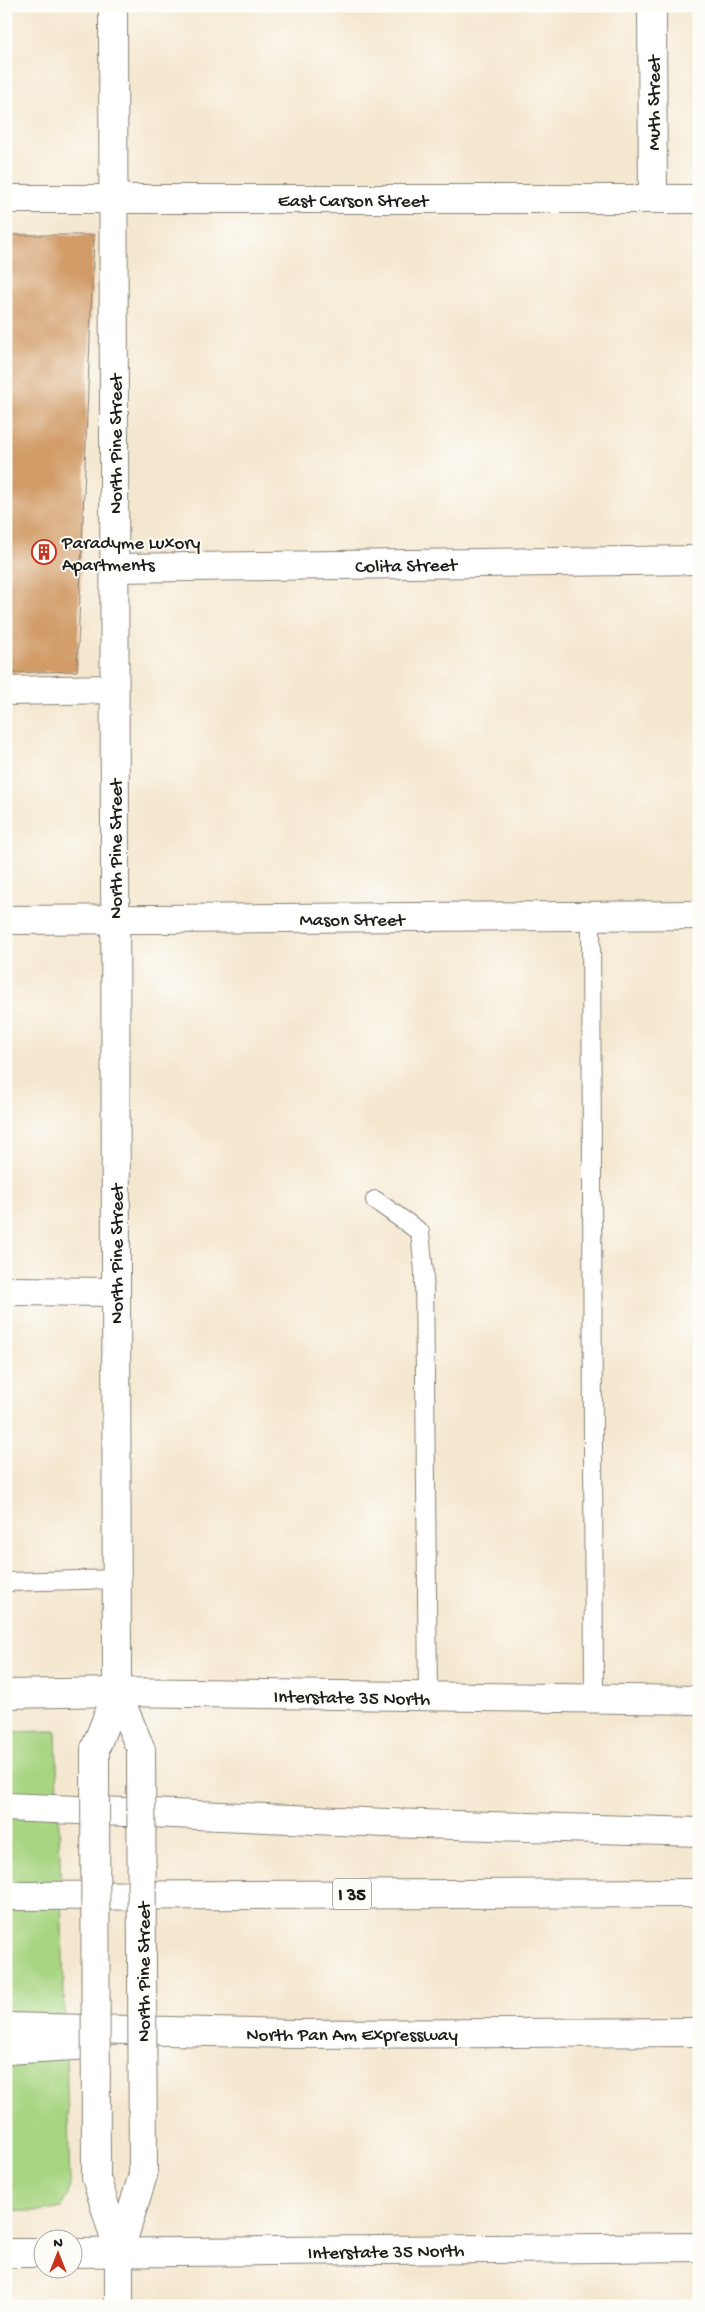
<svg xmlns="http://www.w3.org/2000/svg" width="705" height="2312" font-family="'Gochi Hand',sans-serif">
<rect width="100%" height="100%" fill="#fdfcf7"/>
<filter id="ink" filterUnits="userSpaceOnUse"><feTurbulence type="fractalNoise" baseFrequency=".02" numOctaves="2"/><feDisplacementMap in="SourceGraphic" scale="10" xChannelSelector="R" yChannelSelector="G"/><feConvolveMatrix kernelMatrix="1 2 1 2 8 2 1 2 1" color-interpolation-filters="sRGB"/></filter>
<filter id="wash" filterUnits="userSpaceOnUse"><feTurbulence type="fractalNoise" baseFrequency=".0096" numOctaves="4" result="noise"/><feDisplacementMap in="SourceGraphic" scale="20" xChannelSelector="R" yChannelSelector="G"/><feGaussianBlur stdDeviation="1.12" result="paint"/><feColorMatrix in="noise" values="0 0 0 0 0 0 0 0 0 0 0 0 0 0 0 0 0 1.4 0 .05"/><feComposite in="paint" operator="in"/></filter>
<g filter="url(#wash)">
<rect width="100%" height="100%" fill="#f4e7cf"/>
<polygon fill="#a7d582" stroke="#62784f" points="56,1731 70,2184 68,2195 61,2207 41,2211 6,2211 6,1732"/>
<g id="blocks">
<polygon fill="#d19c67" points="6,235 94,235 77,671 6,673"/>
</g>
</g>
<g filter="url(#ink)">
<use href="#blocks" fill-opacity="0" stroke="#888276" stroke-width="1"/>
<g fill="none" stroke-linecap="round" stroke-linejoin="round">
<defs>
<g id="service">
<polyline points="591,916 594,1699"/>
<polyline points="375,1200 420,1232 424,1272 428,1697"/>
<polyline points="6,1582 117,1579"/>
</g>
<g id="minor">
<polyline points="113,6 117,1692"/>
<polyline points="652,6 653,199"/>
<polyline points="6,199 699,199"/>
<polyline points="114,568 699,560"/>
<polyline points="6,691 114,689"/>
<polyline points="6,920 699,915"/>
<polyline points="6,1291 115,1292"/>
<polyline points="119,2253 119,2306"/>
</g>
<g id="secondary">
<polyline points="117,1692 141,1750"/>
<polyline points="6,1694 117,1692 699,1700"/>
<polyline points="95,1749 117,1692"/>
<polyline points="96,2177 119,2253"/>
<polyline points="6,2253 42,2253"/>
<polyline points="72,2253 699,2247"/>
<polyline points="119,2253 143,2175"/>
</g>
<g id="motorway">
<polyline points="6,1807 387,1823 699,1832"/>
<polyline points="6,1896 699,1893"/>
<polyline points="6,2027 291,2034 699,2032"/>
<polyline points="6,2050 90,2045"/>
</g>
</defs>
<use href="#service" stroke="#888276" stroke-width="20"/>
<use href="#minor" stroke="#888276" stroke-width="30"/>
<use href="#secondary" stroke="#888276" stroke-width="30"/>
<use href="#motorway" stroke="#888276" stroke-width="30"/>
<use href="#service" stroke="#fff" stroke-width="18"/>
<use href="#minor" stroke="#fff" stroke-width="28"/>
<use href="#secondary" stroke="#fff" stroke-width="28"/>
<use href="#motorway" stroke="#fff" stroke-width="28"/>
<defs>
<g id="secondary-bridge">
<polyline points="95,1749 96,2177"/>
<polyline points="141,1750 143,2175"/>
</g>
</defs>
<use href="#secondary-bridge" stroke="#888276" stroke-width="30" stroke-linecap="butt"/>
<use href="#secondary-bridge" stroke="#fff" stroke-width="28"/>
</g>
</g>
<defs>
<symbol id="building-ring" viewBox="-11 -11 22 22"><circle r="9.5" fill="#fdfcf7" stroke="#c8321e" stroke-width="1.5"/><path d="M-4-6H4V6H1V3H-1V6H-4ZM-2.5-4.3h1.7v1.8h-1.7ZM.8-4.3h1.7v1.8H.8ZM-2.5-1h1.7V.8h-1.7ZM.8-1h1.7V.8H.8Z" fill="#c8321e"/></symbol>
</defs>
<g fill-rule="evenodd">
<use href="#building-ring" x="30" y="538" width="28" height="28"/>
</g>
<g text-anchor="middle" stroke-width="4" stroke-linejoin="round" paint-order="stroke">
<rect fill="#fdfcf7" stroke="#605f5e" stroke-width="1" x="333" y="1878.5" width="38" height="31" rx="4"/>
<g font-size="18" font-weight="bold" fill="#1c1c1c">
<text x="352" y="1900">I 35</text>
</g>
<g font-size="19" fill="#1c1c1c" stroke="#fdfcf7">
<text transform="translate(652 103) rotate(-90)" y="7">Muth Street</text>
<text x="353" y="206">East Carson Street</text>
<text transform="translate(114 444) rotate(-90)" y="7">North Pine Street</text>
<text transform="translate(406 564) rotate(-1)" y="7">Colita Street</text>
<text transform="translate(114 849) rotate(-90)" y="7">North Pine Street</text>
<text x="352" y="925">Mason Street</text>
<text transform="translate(115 1254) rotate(-90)" y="7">North Pine Street</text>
<text transform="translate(352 1696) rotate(1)" y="7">Interstate 35 North</text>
<text transform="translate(142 1972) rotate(-90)" y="7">North Pine Street</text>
<text x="352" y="2040">North Pan Am Expressway</text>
<text transform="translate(386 2250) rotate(-1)" y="7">Interstate 35 North</text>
</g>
<g font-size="19" fill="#1c1c1c" stroke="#fdfcf7" text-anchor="start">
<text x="62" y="548">Paradyme Luxory<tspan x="62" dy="22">Apartments</tspan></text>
</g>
</g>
<rect width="705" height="2312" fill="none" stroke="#fdfcf7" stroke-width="25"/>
<g transform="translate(58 2254)"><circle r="24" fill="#fdfcf7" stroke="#a3a29f"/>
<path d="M0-4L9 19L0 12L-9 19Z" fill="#c8321e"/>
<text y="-8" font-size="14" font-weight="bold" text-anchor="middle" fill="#1c1c1c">N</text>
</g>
</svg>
